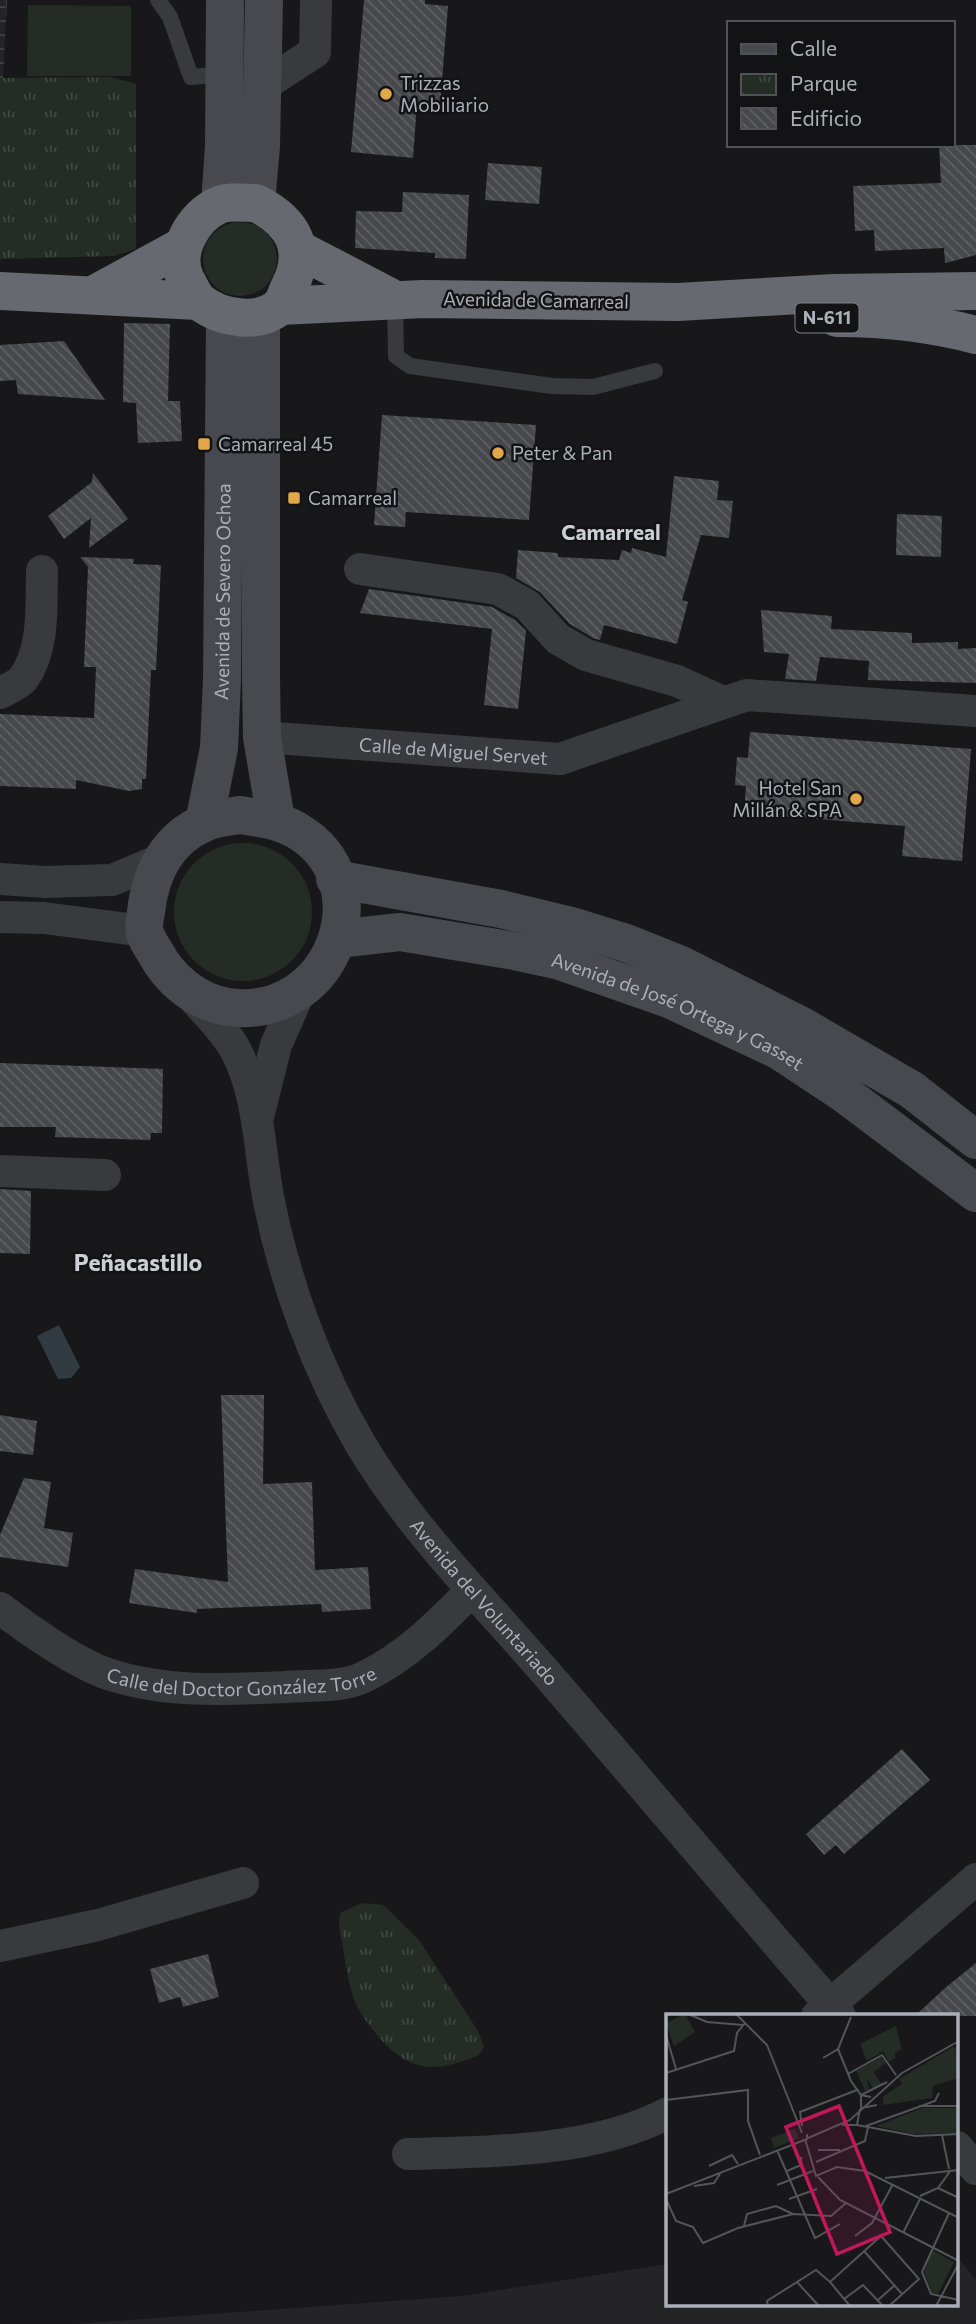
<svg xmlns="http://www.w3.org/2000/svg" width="976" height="2324" font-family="Commissioner,sans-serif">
<defs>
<pattern id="industrial-grid" width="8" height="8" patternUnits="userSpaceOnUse" patternTransform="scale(1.75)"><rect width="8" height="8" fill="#242427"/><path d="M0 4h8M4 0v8" fill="none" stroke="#414144"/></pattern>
<pattern id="park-tufts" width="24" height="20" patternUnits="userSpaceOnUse" patternTransform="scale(1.75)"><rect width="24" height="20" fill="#242c25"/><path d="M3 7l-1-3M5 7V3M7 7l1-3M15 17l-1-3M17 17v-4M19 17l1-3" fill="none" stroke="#414843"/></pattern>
<pattern id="building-back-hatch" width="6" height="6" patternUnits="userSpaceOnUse" patternTransform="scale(1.75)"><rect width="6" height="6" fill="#47484c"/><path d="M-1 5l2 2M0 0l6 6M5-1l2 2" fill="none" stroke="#5f6064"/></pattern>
</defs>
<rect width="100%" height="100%" fill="#18181a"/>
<polygon fill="#242427" points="957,2257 976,2280 976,2324 74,2324 461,2296 668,2264 668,2305 957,2305"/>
<polygon fill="url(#industrial-grid)" points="0,0 7,0 3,78 0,78"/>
<g fill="#242c25">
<polygon points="28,5 131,6 131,76 27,76"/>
<circle cx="240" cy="259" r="37"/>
<circle cx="243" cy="912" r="69"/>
</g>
<g fill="url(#park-tufts)">
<polygon points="111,77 136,84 136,249 114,256 0,259 0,78"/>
<path d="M362,1903L383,1905L419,1940L478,2031L484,2046L479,2055C436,2073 409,2073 378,2036C369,2025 359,2013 354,1999C346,1976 344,1949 339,1925L340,1913Z"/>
</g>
<polygon fill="#323b41" points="59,1325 80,1367 71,1378 58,1379 37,1336"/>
<g fill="url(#building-back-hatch)">
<polygon points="364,0 425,0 425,4 448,6 440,105 417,103 413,158 351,152"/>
<polygon points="939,145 976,145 976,255 945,263 944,248 875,251 874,230 855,231 853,186 941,183"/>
<polygon points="488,163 542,167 539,204 485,200"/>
<polygon points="403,192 469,195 466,259 435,258 435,253 355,248 356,211 402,212"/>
<polygon points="124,323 170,324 168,401 180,401 182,441 138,443 136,403 123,402"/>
<polygon points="64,341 105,400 18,394 16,380 0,381 0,345"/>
<polygon points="382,415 536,425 529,520 406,512 405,527 374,525"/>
<polygon points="93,473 128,519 89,548 91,518 64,539 48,516 92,482"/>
<polygon points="674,476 719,481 717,500 733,501 729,538 701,535 682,600 688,602 677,644 604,625 600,640 593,638 570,624 540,592 516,578 518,550 558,553 558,557 619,560 622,550 631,553 632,548 666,557"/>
<polygon points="897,514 942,516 941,557 896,555"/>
<polygon points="80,557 134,559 133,564 161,565 156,670 151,670 146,779 142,779 142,789 129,791 76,780 76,789 0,786 0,714 94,718 96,667 84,667 88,567"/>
<polygon points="369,589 492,607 515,620 526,631 518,709 484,705 492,629 360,613"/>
<polygon points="761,610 832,616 831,629 912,633 912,643 958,642 958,649 976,648 976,683 868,680 869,661 820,657 816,681 785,679 789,654 764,652"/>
<polygon points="750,732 971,749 962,861 902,856 905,826 744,813 746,786 735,785 737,757 748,758"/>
<polygon points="0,1063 163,1069 162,1133 151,1133 150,1140 55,1137 56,1127 0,1127"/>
<polygon points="0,1189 31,1191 30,1254 0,1253"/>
<polygon points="221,1395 264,1395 263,1484 312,1482 315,1570 368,1567 371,1609 322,1612 321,1604 197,1609 197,1613 129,1603 135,1569 228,1582"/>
<polygon points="0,1415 37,1421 33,1455 0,1451"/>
<polygon points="24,1478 51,1482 44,1528 73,1533 68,1567 0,1557 0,1535"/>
<polygon points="902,1749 930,1780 844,1854 836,1845 824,1855 806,1834"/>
<polygon points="208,1954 219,1997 183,2007 180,1997 159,2003 150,1969"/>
<polygon points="976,1963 976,2016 915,2016 945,1988"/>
</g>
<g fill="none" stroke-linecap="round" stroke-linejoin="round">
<g stroke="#393a3e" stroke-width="16">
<polyline points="158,0 170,17 191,77 225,74"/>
<polyline points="395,300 396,356 410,366 552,386 593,387 655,371"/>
</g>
<g stroke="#393a3e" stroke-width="32">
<polyline points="264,85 315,52 316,0"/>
<polyline points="360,569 498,589 527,605 558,639 586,655 677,681 721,701"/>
<path d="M0,693C7,689 18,685 23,679C45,649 41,606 42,571"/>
<path id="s1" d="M262,737L560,759L747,695L976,711"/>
<polyline points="0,879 45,882 112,880 160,860"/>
<polyline points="0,917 44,918 144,931"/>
<path id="s2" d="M189,993C204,1011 225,1030 236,1051C259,1095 259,1148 268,1196C284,1281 317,1370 361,1445C413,1532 488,1605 553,1681C649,1792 743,1905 840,2016"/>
<polyline points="258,1117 276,1045 300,991"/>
<polyline points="0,1171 105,1175"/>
<path id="s3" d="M0,1608C27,1629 73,1661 105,1673C162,1693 225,1690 285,1687C309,1685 342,1688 364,1677C406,1657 440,1623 472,1590"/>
<polyline points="0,1946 98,1925 243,1883"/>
<polyline points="817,2016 976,1879"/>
<polyline points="957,2147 976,2169"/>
<path d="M408,2154C490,2152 594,2152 668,2113"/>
</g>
<g stroke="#47494e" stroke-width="38">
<polyline points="256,203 261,146 264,0"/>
<polyline points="220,204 224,146 225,0"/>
<polyline points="261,317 261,678 262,737 276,820"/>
<path d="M240,815C260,818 278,820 296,830C385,881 334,1022 228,1007C196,1002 169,979 155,952C151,946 147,939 145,933C143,927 145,918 146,912C150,874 167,839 204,823C214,818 228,817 240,815Z"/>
<path id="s4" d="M204,823L219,748L222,680L225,316"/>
<polyline points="335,879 501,909 571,926 626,943 681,965 802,1026 912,1090 976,1140"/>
<path id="s5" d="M337,939L400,932L514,951L560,961L669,999L778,1050L846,1095L976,1193"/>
</g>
<g stroke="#66696f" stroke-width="38">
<path d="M256,203C293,222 309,249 289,288C286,294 284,303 279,307C258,325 220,318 200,302C194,297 190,287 186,280C172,253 193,216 219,205C228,201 245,203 256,203Z"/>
<polyline points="298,249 390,297"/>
<polyline points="0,291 198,301"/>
<polyline points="95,294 183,246"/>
<polyline points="280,306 423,299 678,302 834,293 976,291"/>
<path d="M837,318C884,318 930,323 976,335"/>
</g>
</g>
<g fill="#e0a849" stroke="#131315" stroke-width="2.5">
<circle cx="386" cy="94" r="7"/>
<rect x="197" y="437" width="14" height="14" rx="3.5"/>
<circle cx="498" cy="453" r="7"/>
<rect x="287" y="491" width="14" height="14" rx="3.5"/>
<circle cx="856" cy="799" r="7"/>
</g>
<g text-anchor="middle" stroke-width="5" stroke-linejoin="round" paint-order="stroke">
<rect fill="#131315" stroke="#7d8187" stroke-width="2" x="795.5" y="303.5" width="63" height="29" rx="5"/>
<g font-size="18" font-weight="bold" fill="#abb0b8">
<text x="827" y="324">N-611</text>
</g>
<g font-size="19" fill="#abb0b8" stroke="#131315" text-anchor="start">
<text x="400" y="90">Trizzas<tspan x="400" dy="22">Mobiliario</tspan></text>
<text x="218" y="451">Camarreal 45</text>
<text x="512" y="460">Peter &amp; Pan</text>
<text x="308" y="505">Camarreal</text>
<text x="842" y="795" text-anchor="end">Hotel San<tspan x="842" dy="22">Millán &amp; SPA</tspan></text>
</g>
<g font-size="19" fill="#abb0b8" stroke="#131315">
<text transform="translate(536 300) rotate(1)" y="7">Avenida de Camarreal</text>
<text dy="7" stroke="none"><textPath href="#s4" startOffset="233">Avenida de Severo Ochoa</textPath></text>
<text dy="7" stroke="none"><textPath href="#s1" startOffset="192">Calle de Miguel Servet</textPath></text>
<text dy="7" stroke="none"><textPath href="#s5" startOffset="354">Avenida de José Ortega y Gasset</textPath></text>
<text dy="7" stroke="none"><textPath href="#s2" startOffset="691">Avenida del Voluntariado</textPath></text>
<text dy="7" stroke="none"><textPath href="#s3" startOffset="262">Calle del Doctor González Torre</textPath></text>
</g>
<g font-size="21" font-weight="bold" fill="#cccfd5" stroke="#131315">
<text x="611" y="540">Camarreal</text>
</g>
<g font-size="23" font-weight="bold" fill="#cccfd5" stroke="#131315">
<text x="138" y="1271">Peñacastillo</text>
</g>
</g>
<g transform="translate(666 2014)">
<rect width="292" height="292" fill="#18181a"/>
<path d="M230,12L236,35L228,39L230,44L223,48L217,37L201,47L194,30ZM287,33L293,37L292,64L267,72L266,84L217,91V82L236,70L233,65ZM215,43L220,49L208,58L216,71L207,75L201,64L203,75L199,77L190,57ZM256,94H292V119L248,120L210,112ZM266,236L288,248L272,280L266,279L258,258Z" fill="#242c25"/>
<path d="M19,0L29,18L8,32L0,9Z" fill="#242c25"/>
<path d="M129,115L133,124L108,134L105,124Z" fill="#242c25"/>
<path fill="none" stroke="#535559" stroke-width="2" d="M22,0L41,8L77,11M70,0L101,31L136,119M0,21L10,55M172,35L185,67L195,81L205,83M157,44L172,35L185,3M0,59L68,37L71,19L79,9M182,60L216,41L230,61M195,81L221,68M195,82V94L211,91M0,86L82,76V107L94,141M253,92H293M176,111H191L194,95M191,111L250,122L293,120M136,112L134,98L191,76M200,112L269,87L273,79M276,121L283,155M142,124L184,106L236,59L293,27M139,125L150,162L171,153L199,157L293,204M111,136L149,224L174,210M152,136H174M150,148L199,127L202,113M43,152L66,141L72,150M121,157L135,151V143M152,163L174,186L293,247M219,164L293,156M111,171L147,157M28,172L48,169L54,160M272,174L293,184M0,180L141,125V120M254,182L272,174L285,156M0,185L10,207L27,213L37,229L72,214L127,200L165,202L180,189M123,185L151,175M283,199L256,258L265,280L293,286M78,212L81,200L110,192L127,200M237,219L254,185M189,222L206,209L227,170M198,237L236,280M131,268L153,292M164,268L184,292M178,285L197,271L217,292M212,286L229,271M102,292L101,287L150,256L164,268L215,222L253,265L223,292M270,292L293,249"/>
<path fill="#c2185b" fill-opacity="0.15" stroke="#c2185b" stroke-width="3.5" d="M173,92L224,218L171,240L120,113Z"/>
<rect width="292" height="292" fill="none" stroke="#abb0b8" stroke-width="3.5"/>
</g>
<rect x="727" y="21" width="228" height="126" fill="#131315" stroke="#505256" stroke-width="2"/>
<rect x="741" y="44" width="35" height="10" fill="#47494e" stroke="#505256" stroke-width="2"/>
<text x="790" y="56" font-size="21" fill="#abb0b8">Calle</text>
<rect x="741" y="74" width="35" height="21" fill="url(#park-tufts)" stroke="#505256" stroke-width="2"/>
<text x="790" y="91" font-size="21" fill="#abb0b8">Parque</text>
<rect x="741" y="108" width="35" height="21" fill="url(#building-back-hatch)" stroke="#505256" stroke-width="2"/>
<text x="790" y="126" font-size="21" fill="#abb0b8">Edificio</text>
</svg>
